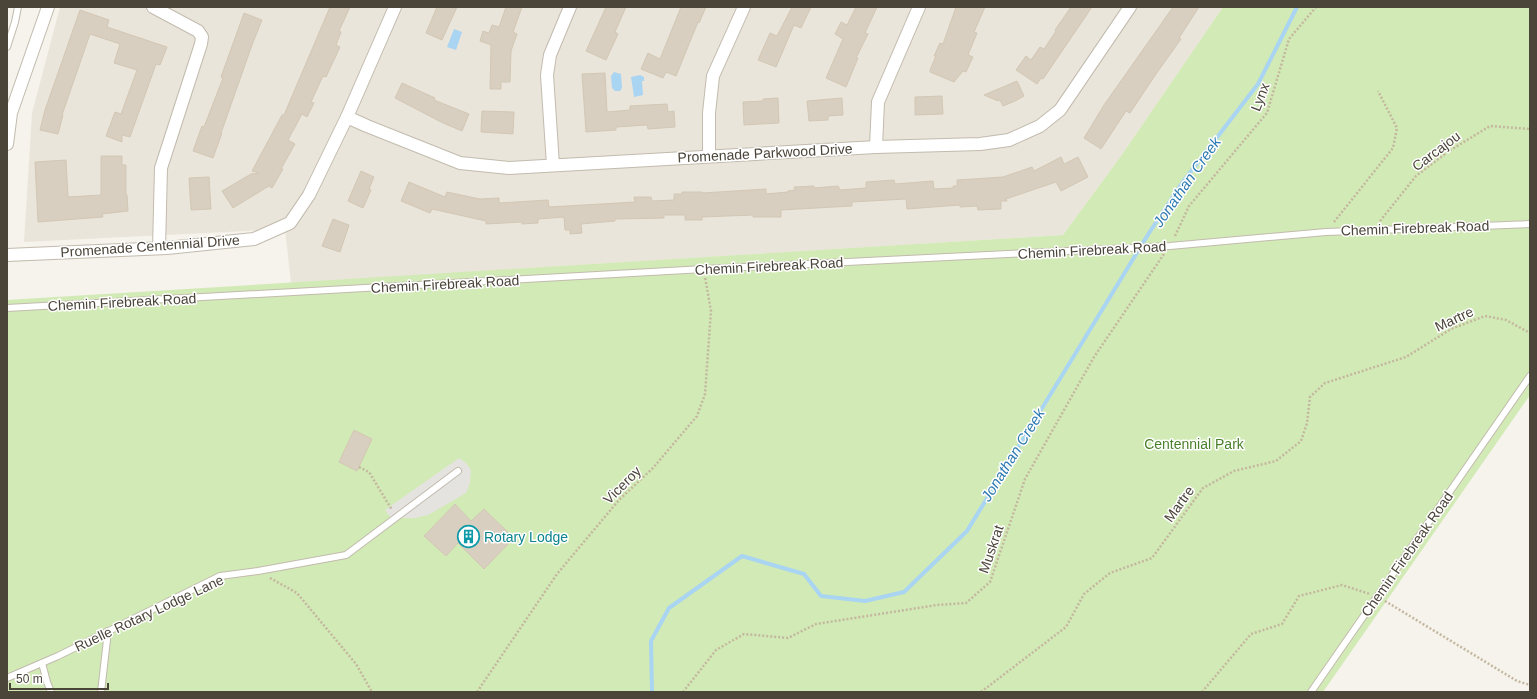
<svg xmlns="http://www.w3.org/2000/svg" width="1537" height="699" font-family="Arial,sans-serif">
<rect width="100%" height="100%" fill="#f6f3ec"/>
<polygon fill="#eae5da" points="60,7 1223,7 1121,156 1063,235 291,283 285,229 24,242 32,113"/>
<polygon fill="#d2eab5" points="1223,7 1530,7 1530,395 1323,692 7,692 7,300 1063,235 1121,156"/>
<polygon fill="#e5e3e0" points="459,458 466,463 471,470 470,483 466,493 428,515 415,518 391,518 385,510"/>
<g fill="#a9d4f2">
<polygon points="454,29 462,32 456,50 447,47"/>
<polygon points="614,72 621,74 622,88 620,91 615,91 612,88 611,76"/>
<polygon points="640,75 644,77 644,81 642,81 643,95 634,97 631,77"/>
</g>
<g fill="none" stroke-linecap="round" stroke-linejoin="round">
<polyline stroke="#a9d4f2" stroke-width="4" points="652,692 651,641 669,608 742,556 804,574 821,596 865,601 904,592 967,531 1149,233 1182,183 1258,84 1297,7"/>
</g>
<g fill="#d8cfc1" stroke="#d3c7b4">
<polygon points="330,7 350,7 339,31 341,32 336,45 340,47 326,77 323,76 311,102 314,103 307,117 302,114 288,140 295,144 281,169 283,169 272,188 269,186 233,208 222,191 251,174 259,173 252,171 282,115 284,115"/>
<polygon points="437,7 457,7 442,40 426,33"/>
<polygon points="506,7 522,7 513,32 517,34 511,51 510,82 501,82 501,89 490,89 491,45 480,41 483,31 489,33 492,25 499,27"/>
<polygon points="606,7 626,7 615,32 618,34 606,60 586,51"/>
<polygon points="681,7 706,7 699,23 698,22 676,76 666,72 663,78 641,69 648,53 660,59"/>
<polygon points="792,7 811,7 801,28 794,25 776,67 758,60 770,33 777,36"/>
<polygon points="856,7 877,7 865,33 868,34 856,58 858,58 846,87 826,78 843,39 835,34 841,22 847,25"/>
<polygon points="956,7 985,7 974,32 977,33 968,55 973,57 966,72 963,71 954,82 930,72 930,70 936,56 934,56 940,43 943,44"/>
<polygon points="1071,7 1092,7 1043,79 1041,78 1037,84 1016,70 1026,56 1031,60 1040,47 1044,49 1056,31 1055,30"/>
<polygon points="1173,7 1199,7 1179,38 1181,39 1156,74 1130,113 1126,111 1101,149 1084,138 1104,105"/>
<polygon points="80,10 109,20 107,27 167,47 160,65 156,64 130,137 122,135 122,142 106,136 115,112 121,114 137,70 114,63 120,44 90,34 62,115 63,115 58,134 40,130 45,110"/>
<polygon points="244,13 262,20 252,45 221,133 222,133 213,158 193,151 202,126 204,127 223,78 221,77"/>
<polygon points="605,73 607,112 630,110 630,106 667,104 668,112 674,111 675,127 648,129 647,125 616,127 616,130 586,132 582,74"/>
<polygon points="1017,81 1024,96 1015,101 1003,106 1000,100 998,101 984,95"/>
<polygon points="402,83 435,98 434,100 469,114 462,131 443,123 395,98"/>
<polygon points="942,96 943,114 915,115 915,97"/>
<polygon points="778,98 779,123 744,125 743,102 763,101 763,99"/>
<polygon points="842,98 843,115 828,116 828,120 809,121 807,101"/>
<polygon points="482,111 514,112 513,134 481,132"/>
<polygon points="101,156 122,156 122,165 126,165 126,195 127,195 128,211 102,214 103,217 38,222 35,162 66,160 68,197 101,195"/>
<polygon points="1061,157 1064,164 1078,157 1088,177 1061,191 1056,182 1006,199 1007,201 1001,201 1001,209 978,210 977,206 960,207 960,205 907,209 906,199 852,202 852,206 781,210 781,217 753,217 753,215 702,217 702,220 685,220 685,215 664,215 664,218 615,219 615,221 581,224 582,233 570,234 570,230 565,230 564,217 538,219 538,223 522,224 522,222 486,224 486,221 432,209 430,213 401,201 409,182 445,197 447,192 480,199 499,198 499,203 548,200 549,207 635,202 634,197 651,197 652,201 674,200 674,194 682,194 682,192 702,192 702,193 766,189 766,194 788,192 788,191 795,190 794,187 814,186 814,188 838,186 840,190 866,188 866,182 894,180 895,184 933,181 934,189 953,188 953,186 957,186 957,180 1003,177 1032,167 1034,171"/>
<polygon points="361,171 374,177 369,189 371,190 363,208 348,201"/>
<polygon points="209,177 211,209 191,210 189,178"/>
<polygon points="333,219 349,225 340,252 322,246"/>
<polygon points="354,430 372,439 357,471 339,462"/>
<polygon points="455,504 471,521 484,509 514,538 484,569 458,543 446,556 424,536"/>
</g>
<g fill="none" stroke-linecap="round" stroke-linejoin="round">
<defs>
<g id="service">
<polyline points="7,47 15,22 18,7"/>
<polyline points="7,308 704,269 1170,246 1326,232 1530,224"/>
<polyline points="42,663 47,682 51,692"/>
<polyline points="7,678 58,656 220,576 258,571 346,555 458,471"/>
<polyline points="101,692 108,631"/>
<polyline points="1311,692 1530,376"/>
</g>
<g id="minor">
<polyline points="153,7 198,31 202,37 201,44 161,168 159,248"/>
<polyline points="347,117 367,126 460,163 509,168 876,147 980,144 1009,140 1040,126 1060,110 1130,7"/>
<polyline points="7,144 11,113 48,7"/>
<polyline points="876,147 878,102 919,7"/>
<polyline points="709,156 709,113 713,76 744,7"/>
<polyline points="553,165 547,75 550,55 570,7"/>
<polyline points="7,255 167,248 254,239 290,223 309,195 347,117 395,7"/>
</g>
</defs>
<use href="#service" stroke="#c2bbae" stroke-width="8"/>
<use href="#minor" stroke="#c2bbae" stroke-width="14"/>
<g stroke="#c4b79f" stroke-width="2.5" stroke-dasharray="2 2" stroke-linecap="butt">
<polyline points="1380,221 1416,176 1449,151 1490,126 1530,129"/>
<polyline points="1334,222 1393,148 1397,128 1378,91"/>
<polyline points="1175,236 1189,206 1267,113 1289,39 1316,7"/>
<polyline points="359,467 369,472 392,510"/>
<polyline points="270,578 297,593 356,664 372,692"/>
<polyline points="1385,601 1517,681 1530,685"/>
<polyline points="477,692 557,574 619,500 653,468 697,416 705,394 711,311 705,277"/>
<polyline points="683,692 716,650 744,634 788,638 816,624 937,605 966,603 990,582 1025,479 1094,357 1164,254"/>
<polyline points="981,692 1066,627 1084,594 1110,573 1152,558 1203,488 1234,471 1276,461 1301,441 1307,423 1310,397 1325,383 1406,357 1451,329 1485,316 1506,320 1530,333"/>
<polyline points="1202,692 1251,634 1282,624 1299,596 1342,585 1370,594"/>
</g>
<use href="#service" stroke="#fff" stroke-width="6"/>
<use href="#minor" stroke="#fff" stroke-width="12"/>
</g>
<defs>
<symbol id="building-ring" viewBox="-11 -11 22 22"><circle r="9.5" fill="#fff" stroke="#0f9aa8" stroke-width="1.5"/><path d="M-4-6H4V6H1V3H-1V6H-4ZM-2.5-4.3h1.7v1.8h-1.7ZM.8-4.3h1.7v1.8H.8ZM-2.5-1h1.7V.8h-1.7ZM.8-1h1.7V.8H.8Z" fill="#0f9aa8"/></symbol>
</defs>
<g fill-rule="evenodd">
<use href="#building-ring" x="456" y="524" width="25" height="25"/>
</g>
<g text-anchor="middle" stroke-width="3" stroke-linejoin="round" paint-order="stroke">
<g font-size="14" fill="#4b4439" stroke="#fff">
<text transform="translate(1260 97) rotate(-69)" y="5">Lynx</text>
<text transform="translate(1436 151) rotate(-37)" y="5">Carcajou</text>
<text transform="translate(765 153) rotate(-3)" y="5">Promenade Parkwood Drive</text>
<text transform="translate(1415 228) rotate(-2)" y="5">Chemin Firebreak Road</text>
<text transform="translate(150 246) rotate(-4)" y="5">Promenade Centennial Drive</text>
<text transform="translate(1092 250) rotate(-3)" y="5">Chemin Firebreak Road</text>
<text transform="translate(769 266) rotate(-3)" y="5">Chemin Firebreak Road</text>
<text transform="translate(445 284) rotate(-3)" y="5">Chemin Firebreak Road</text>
<text transform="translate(122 302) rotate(-3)" y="5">Chemin Firebreak Road</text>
<text transform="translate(1454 319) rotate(-25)" y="5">Martre</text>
<text transform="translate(622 485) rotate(-45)" y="5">Viceroy</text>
<text transform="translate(1179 504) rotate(-54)" y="5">Martre</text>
<text transform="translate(991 549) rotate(-71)" y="5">Muskrat</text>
<text transform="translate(1407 554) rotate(-55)" y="5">Chemin Firebreak Road</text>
<text transform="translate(149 613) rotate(-25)" y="5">Ruelle Rotary Lodge Lane</text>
</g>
<g font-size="14" fill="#4a7f2a" stroke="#fff">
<text x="1194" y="449">Centennial Park</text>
</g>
<g font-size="14" fill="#0d838f" stroke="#fff" text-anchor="start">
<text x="484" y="542">Rotary Lodge</text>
</g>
<g font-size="15" font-style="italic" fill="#2e7ab2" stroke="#fff">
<text transform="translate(1187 182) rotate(-55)" y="5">Jonathan Creek</text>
<text transform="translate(1013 455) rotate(-58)" y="5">Jonathan Creek</text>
</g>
</g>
<rect width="1537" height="699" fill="none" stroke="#4b4439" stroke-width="16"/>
<path d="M10 683v6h98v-6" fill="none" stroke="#4b4439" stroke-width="2"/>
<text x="16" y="683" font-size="12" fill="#4b4439" stroke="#ffffff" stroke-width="3" paint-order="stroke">50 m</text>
</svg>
